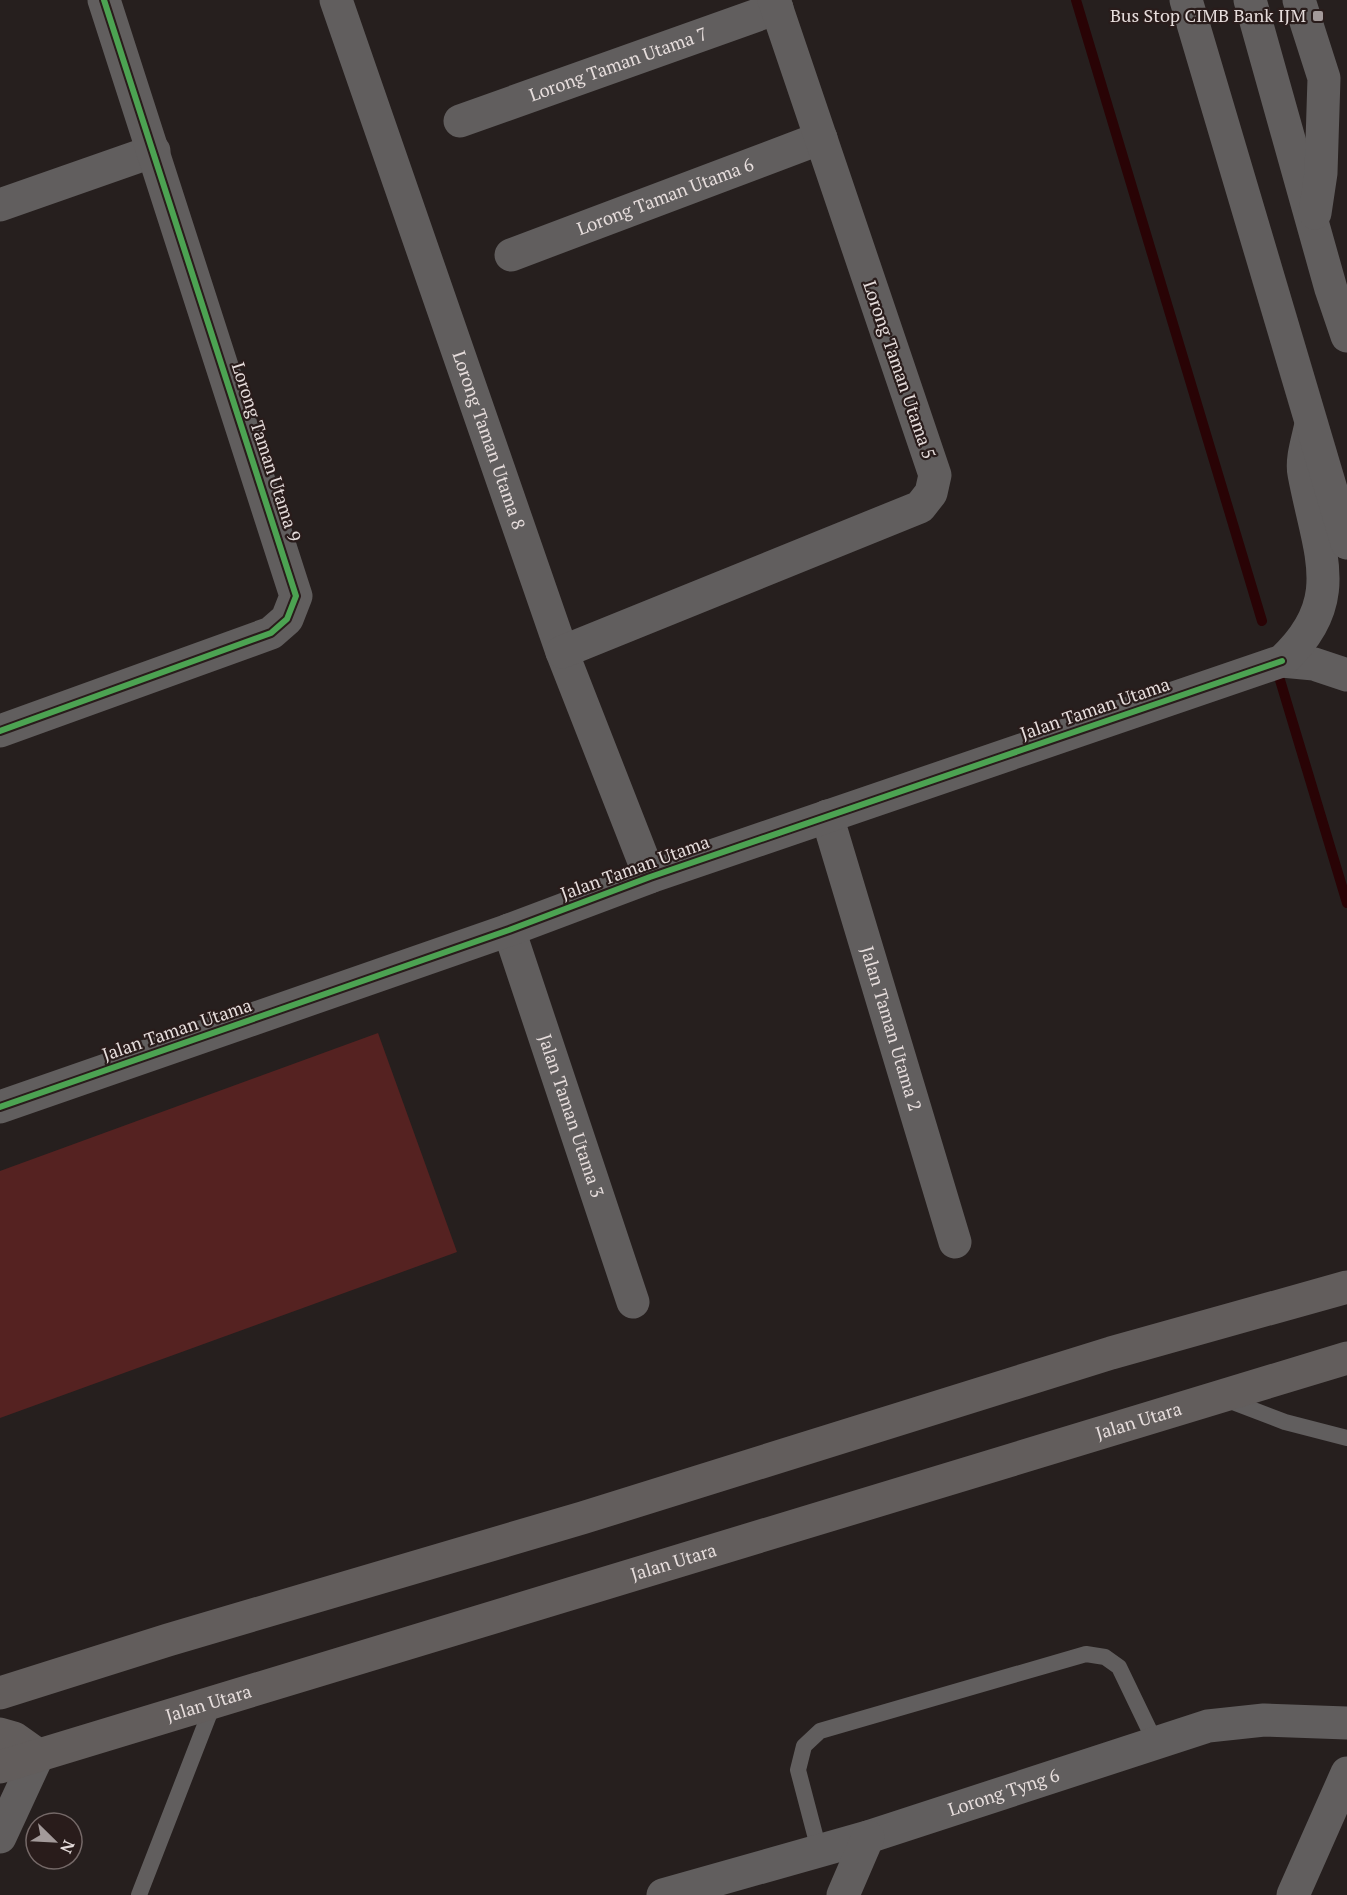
<svg xmlns="http://www.w3.org/2000/svg" width="1347" height="1895" font-family="'PT Serif',serif">
<rect width="100%" height="100%" fill="#261f1e"/>
<polygon fill="#552221" points="378,1033 457,1252 0,1418 0,1171"/>
<g fill="none" stroke-linecap="round" stroke-linejoin="round">
<g stroke="#290305" stroke-width="10">
<polyline points="1076,0 1262,621"/>
<polyline points="1280,680 1347,903"/>
</g>
<g stroke="#615e5e" stroke-width="16">
<polyline points="1225,1399 1285,1422 1347,1438"/>
<polyline points="819,1850 798,1770 804,1746 820,1731 1086,1654 1105,1657 1119,1667 1156,1744"/>
<polyline points="139,1895 214,1702"/>
</g>
<g stroke="#615e5e" stroke-width="33">
<path id="s1" d="M336,0L562,652L650,877"/>
<path id="s2" d="M460,121L777,8"/>
<polyline points="0,205 154,151"/>
<path id="s3" d="M511,255L821,138"/>
<polyline points="562,652 920,507 931,493 935,475 774,0"/>
<polyline points="1282,661 1314,664 1347,675"/>
<polyline points="0,731 271,633 287,619 296,596 104,0"/>
<path id="s4" d="M827,816L955,1242"/>
<path id="s5" d="M509,930L633,1302"/>
<path d="M0,1107L509,930L650,877L1282,661C1347,601 1319,554 1304,474C1301,459 1308,439 1311,424"/>
<polyline points="0,1837 38,1755"/>
<path id="s6" d="M663,1895L868,1837L1208,1726L1264,1720L1347,1723"/>
<polyline points="843,1895 868,1837"/>
<polyline points="1293,1895 1347,1773"/>
</g>
<g stroke="#615e5e" stroke-width="33">
<polyline points="1186,0 1347,543"/>
<polyline points="1250,0 1331,289 1347,336"/>
<polyline points="1299,0 1324,78 1321,173 1315,213"/>
</g>
<g stroke="#625d5c" stroke-width="33">
<polyline points="0,1693 168,1640 582,1518 1111,1353 1347,1287"/>
<polyline points="0,1734 14,1738 38,1755"/>
<path id="s7" d="M0,1767L1347,1358"/>
</g>
<defs>
<g id="cycleway">
<polyline points="0,731 271,633 287,619 296,596 104,0"/>
<polyline points="0,1107 509,930 650,877 1282,661"/>
</g>
</defs>
<use href="#cycleway" stroke="#291c1b" stroke-width="10"/>
<use href="#cycleway" stroke="#4ca352" stroke-width="6"/>
</g>
<rect fill="#a39a9a" stroke="#291c1b" stroke-width="2" x="1312" y="10" width="12" height="12" rx="3"/>
<g text-anchor="middle" stroke-width="4.5" stroke-linejoin="round" paint-order="stroke">
<g font-size="18" fill="#e6dddc" stroke="#291c1b" text-anchor="end">
<text x="1306" y="22">Bus Stop CIMB Bank IJM</text>
</g>
<g font-size="18" fill="#e6dddc" stroke="#291c1b">
<text dy="6" stroke="none"><textPath href="#s2" startOffset="168">Lorong Taman Utama 7</textPath></text>
<text dy="6" stroke="none"><textPath href="#s3" startOffset="165">Lorong Taman Utama 6</textPath></text>
<text transform="translate(899 370) rotate(71)" y="6">Lorong Taman Utama 5</text>
<text dy="6" stroke="none"><textPath href="#s1" startOffset="466">Lorong Taman Utama 8</textPath></text>
<text transform="translate(266 452) rotate(72)" y="6">Lorong Taman Utama 9</text>
<text transform="translate(1095 709) rotate(-19)" y="6">Jalan Taman Utama</text>
<text transform="translate(635 868) rotate(-20)" y="6">Jalan Taman Utama</text>
<text dy="6" stroke="none"><textPath href="#s4" startOffset="222">Jalan Taman Utama 2</textPath></text>
<text transform="translate(177 1030) rotate(-19)" y="6">Jalan Taman Utama</text>
<text dy="6" stroke="none"><textPath href="#s5" startOffset="196">Jalan Taman Utama 3</textPath></text>
<text dy="6" stroke="none"><textPath href="#s7" startOffset="1190">Jalan Utara</textPath></text>
<text dy="6" stroke="none"><textPath href="#s7" startOffset="704">Jalan Utara</textPath></text>
<text dy="6" stroke="none"><textPath href="#s7" startOffset="218">Jalan Utara</textPath></text>
<text dy="6" stroke="none"><textPath href="#s6" startOffset="356">Lorong Tyng 6</textPath></text>
</g>
</g>
<g transform="translate(54 1841) rotate(114)"><circle r="28" fill="#291c1b" stroke="#756968" stroke-width="1.5"/>
<path d="M0-4.5L10 22L0 15L-10 22Z" fill="#a39a9a"/>
<text y="-9" font-size="16" font-weight="bold" text-anchor="middle" fill="#e6dddc">N</text>
</g>
</svg>
